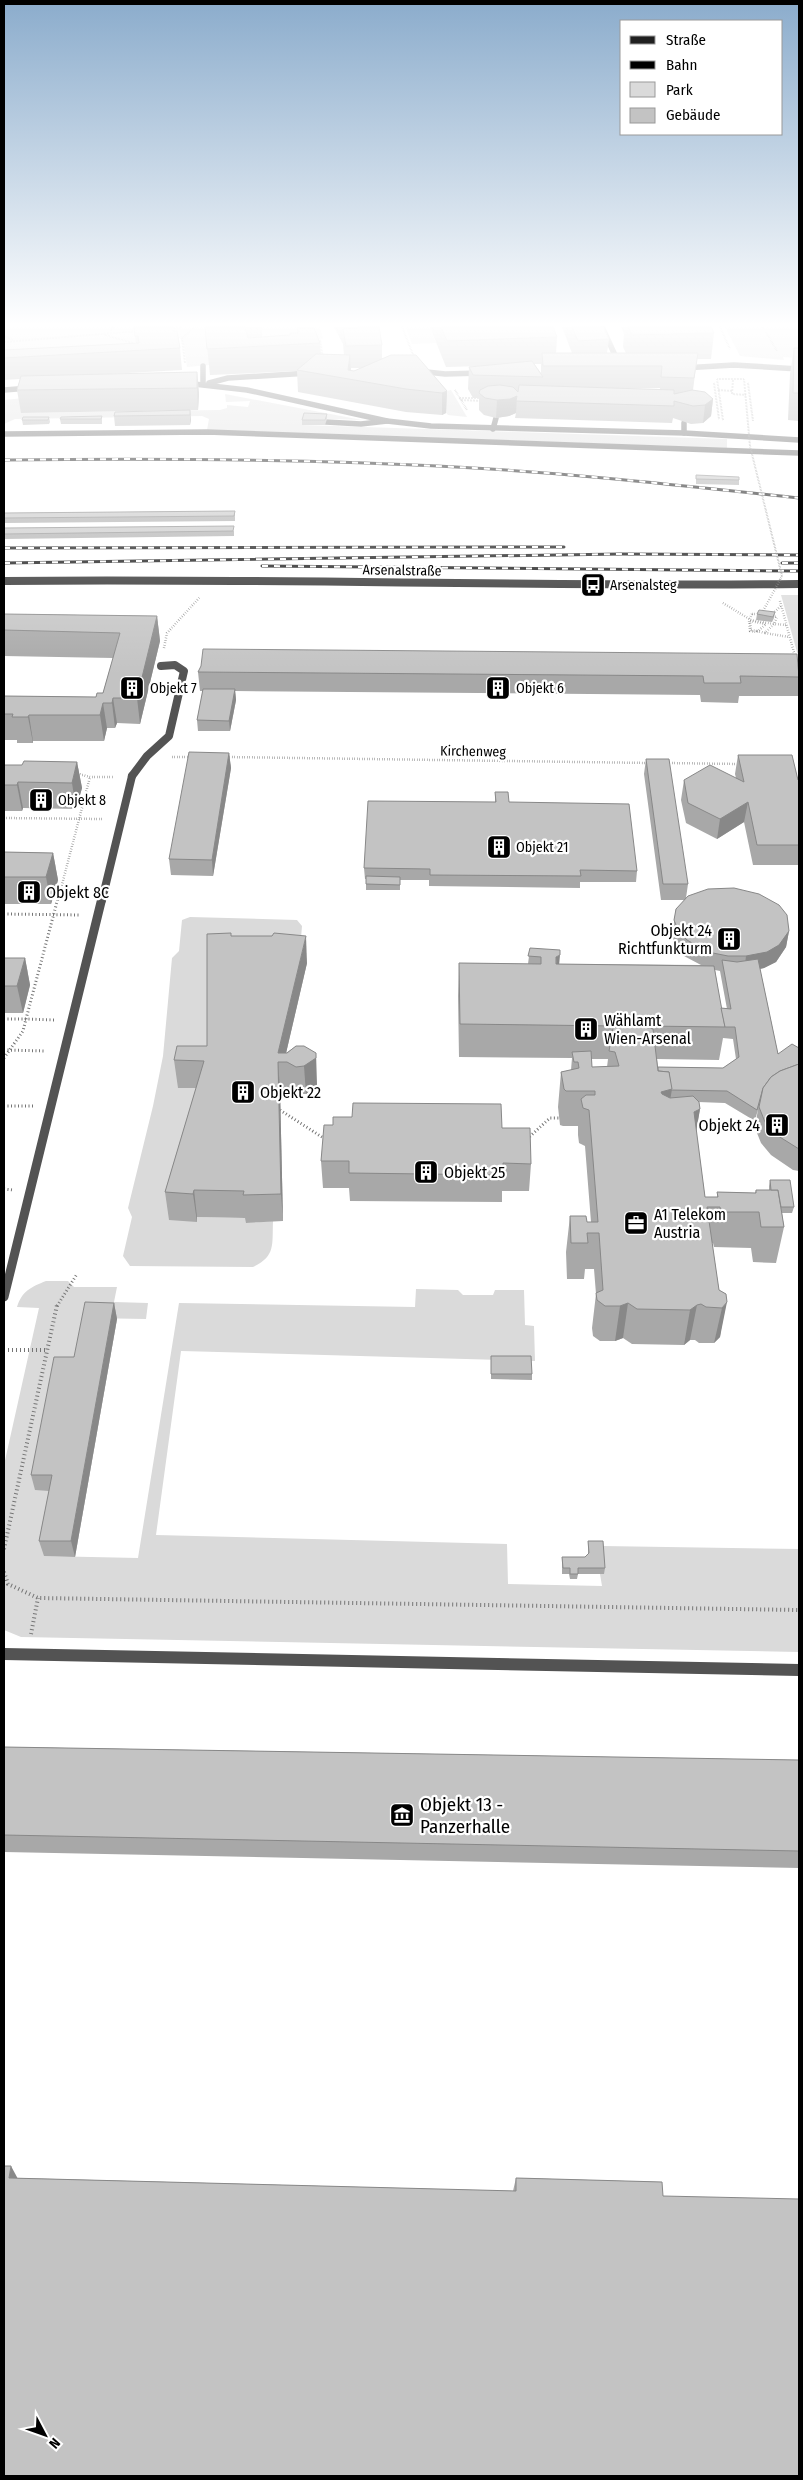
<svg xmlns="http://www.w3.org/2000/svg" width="803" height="2480" font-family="'Fira Sans Condensed',sans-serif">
<rect width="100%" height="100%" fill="#fff"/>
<g fill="#dadada">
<polygon points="4,327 323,327 320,328 323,338 268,355 265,343 259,334 209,365 187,367 184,346 180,338 131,343 130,345 4,354"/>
<polygon points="406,327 430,327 436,343 412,344"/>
<polygon points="725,327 799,327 799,358 783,357 784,360 740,356"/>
<polygon points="451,390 467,417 448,415 435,400 447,391"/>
<polygon points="225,394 362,420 304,418 302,425 727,439 727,448 207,430 209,419 202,416 15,419 4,424 4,400 24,398 21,413 220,410 227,408 227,405 248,407 250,401 226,402"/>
<polygon points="781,595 799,595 799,659"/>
<path d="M190,917L297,920L302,926L299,962L210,1073L178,1087L207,1088L196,1222L197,1217L246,1218V1223L273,1221C272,1245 276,1256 253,1267L130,1266L123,1256L132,1217L128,1208L153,1106L163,1056L172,958L179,951L182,920Z"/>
<path d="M46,1281H68L74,1287H117L114,1302L148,1303L146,1319L89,1318L44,1556L138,1558L179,1303L415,1307L416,1289L458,1290L463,1295H493L495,1290H524L525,1325L534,1326L535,1361L181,1351L156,1535L507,1544L508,1584L602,1586L600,1574L604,1573L602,1546L799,1549V1652L21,1637L4,1630V1465L39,1308L17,1307C22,1291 31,1287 46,1281Z"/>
</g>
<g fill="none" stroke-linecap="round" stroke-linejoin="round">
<g stroke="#757575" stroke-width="2" stroke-dasharray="0.5 1" stroke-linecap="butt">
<polyline points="402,327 414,357"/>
<polyline points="720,327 730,349"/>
<polyline points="763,327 777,351"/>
<polyline points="170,328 182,327"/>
<polyline points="111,331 111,328 115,327"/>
<polyline points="105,335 133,343 133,347"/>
<polyline points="4,336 13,340"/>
<polyline points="317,340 320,340 323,358"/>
<polyline points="4,342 139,331"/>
<polyline points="185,363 182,338 195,327"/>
<polyline points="733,380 732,394 746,395"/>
<polyline points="714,383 719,419"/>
<polyline points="748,383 753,421"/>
<polyline points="455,390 467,410"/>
<polyline points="718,390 732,391"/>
<polyline points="459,398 484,398"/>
<polyline points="461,400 483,401"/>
</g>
<g stroke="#757575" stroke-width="2.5" stroke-dasharray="0.5 2" stroke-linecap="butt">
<polyline points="780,601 796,660 799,661"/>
<polyline points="723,603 751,620 774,624 777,617 771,616"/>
<polyline points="752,614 761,614"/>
<polyline points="771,615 781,606"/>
<polyline points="786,625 774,624 765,633 789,637"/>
<polyline points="757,631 765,633"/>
<polyline points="164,648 167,633 200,597"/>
<polyline points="172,757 191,757"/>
<polyline points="227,757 649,763"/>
<polyline points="667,763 739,764"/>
<polyline points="75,773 90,777 114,777"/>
<polyline points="4,818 103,819"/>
<polyline points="58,900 90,777"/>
</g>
<g stroke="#757575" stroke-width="3" stroke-dasharray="1 2.5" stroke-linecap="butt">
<polyline points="4,914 81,915"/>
<polyline points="4,1019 26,1019 23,1031 4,1058"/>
<polyline points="54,1020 26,1019 58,898"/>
<polyline points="4,1050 46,1051"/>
<polyline points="4,1106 33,1106"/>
<polyline points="280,1110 325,1139"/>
<polyline points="527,1139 550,1118 559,1118"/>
<polyline points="4,1189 13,1190"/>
<polyline points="57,1306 77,1274"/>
</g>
<g stroke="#757575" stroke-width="4" stroke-dasharray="1 3" stroke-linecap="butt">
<polyline points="4,1350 47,1350"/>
<polyline points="4,1549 57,1305"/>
<polyline points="4,1572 8,1584 38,1598 799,1610"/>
<polyline points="31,1634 38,1598"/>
</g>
<g stroke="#535353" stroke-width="5.5">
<polyline points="203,366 203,384"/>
<polyline points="326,422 361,424 387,421"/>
<polyline points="684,423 684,433"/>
<polyline points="493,429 496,418"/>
<polyline points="4,434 207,432 799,453"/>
</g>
<polyline stroke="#535353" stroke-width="8" points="132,776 147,756 169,736 184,671 175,665 161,666"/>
<g stroke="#535353" stroke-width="5.5">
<polyline points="603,329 619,364"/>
<polyline points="683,368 734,365 799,369"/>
<polyline points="418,371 445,374 481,373"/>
<polyline points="185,383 247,390 387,421 431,426 684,433 799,440"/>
<polyline points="209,383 228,378 309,373"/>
<polyline points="4,390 30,388"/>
</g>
<polyline stroke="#535353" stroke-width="8" points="102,900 132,776"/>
<polyline stroke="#535353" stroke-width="9" points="4,1297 102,898"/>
<polyline stroke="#535353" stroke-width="12" points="4,1654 799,1670"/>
<polyline stroke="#202020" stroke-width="5.5" points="128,580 226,580"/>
<path stroke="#202020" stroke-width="8" d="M4,581C269,578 534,587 799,584"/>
<defs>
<g id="rail">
<path d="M4,460C155,458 306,459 456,467C571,473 685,486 799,498"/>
<polyline points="4,548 564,547"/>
<polyline points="4,563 621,554 799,555"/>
<polyline points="782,563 799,563"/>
<polyline points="262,566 799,571"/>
</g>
</defs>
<use href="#rail" stroke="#000" stroke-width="3"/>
<use href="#rail" stroke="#fff" stroke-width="2" stroke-dasharray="6" stroke-linecap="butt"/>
<polyline stroke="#757575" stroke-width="2" stroke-dasharray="0.5 1" stroke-linecap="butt" points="723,420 717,379 744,379 750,446 782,576 780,580"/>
<g stroke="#757575" stroke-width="2.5" stroke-dasharray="0.5 2" stroke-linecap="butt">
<polyline points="762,613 781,578"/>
<polyline points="752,614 749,620 750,631 757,632 766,624 750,621 751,630 757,631"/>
</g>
</g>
<g fill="#a8a8a8" fill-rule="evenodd">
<polygon points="134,327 174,331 180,348 182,370 109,374 197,372 199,394 198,410 21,413 17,390 20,379 4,380 4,350 136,344"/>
<path d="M205,327H262V337L290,335L297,333V328L320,343L321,354L344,355L343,344L334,327H379L382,345V359L447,391L446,413L442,415L406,412L298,392L297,371L210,375ZM351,368H362L354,371H351Z"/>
<path d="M430,327H553L557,337L556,353H572L562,327H603L609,339L607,353H626L623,347L624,334L621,327H711L714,333L711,359H697L693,390L713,399L711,416L703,423L691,424L673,418L672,423L515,418L516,413L509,416L496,418L484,415L479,410V398H473L468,389L469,367L482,366L446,367ZM534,364H541V373ZM606,388H660V389Z"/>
<polygon points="794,348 799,348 799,421 788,420 790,374"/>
<polygon points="190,410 191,420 190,425 115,426 114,416"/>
<polygon points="327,414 327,419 325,425 302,425 302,420"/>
<polygon points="102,416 102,424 61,424 60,419"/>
<polygon points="49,417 50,422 49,424 23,425 22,420"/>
<polygon points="696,475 739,480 739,485 696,484"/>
<polygon points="235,511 235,521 4,523 4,513"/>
<polygon points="4,528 234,531 234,536 4,539"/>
<polygon points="775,612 774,618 772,622 756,620 757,614"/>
<polygon points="4,614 157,616 160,641 140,724 117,723 115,728 107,728 104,741 33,741 33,743 17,743 17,740 4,740 4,696 96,697 103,693 113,658 4,656"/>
<polygon points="198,672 799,672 799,696 739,696 738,703 701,702 700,695 235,691 236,700 230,731 198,731 197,720 203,691 200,691"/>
<polygon points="229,753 231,768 213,876 171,875 169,859"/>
<polygon points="738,755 799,780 799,865 753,865 744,822 717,839 686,823 681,800 684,780 736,778 735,774"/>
<path d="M646,759L688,884L686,898L789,931L786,947L776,962L764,968L760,969L778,1054L799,1048V1171L793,1170L771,1155L761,1143L755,1128L758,1109L755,1121L725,1103L698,1102L700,1109L696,1130L705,1197H717V1192L755,1193L756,1190H769V1186L770,1180L794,1207L792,1213H782L784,1227L776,1263L753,1262L751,1248L714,1247L713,1243H712L719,1290L726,1294L720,1337L714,1343H699L695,1340H690L684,1345L632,1344L623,1338L615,1341H600L593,1336L592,1328L596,1294L594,1269H585L584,1279H567L566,1252L570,1216L587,1222H591L585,1146L579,1143L578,1135V1126H563L560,1125L558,1107L561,1072L571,1070L572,1058L459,1057L458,996L459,963L528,964L530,948L559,964L701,965L684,956L675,946L672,936L676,909L685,900H661L644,774ZM715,970L720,971L727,1009L721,1008ZM723,1038L733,1039L736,1059L723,1068L658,1067L657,1059L719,1060ZM591,1059H608L607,1067H592Z"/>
<polygon points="77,762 82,788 76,809 23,808 22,811 4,811 4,765 22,765"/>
<polygon points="495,792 509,802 637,871 636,882 580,882 580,888 429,886 429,880 400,880 400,890 366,890 366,879 365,879 364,868 495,802"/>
<polygon points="4,852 53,853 58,880 51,904 4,904"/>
<polygon points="231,936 307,963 286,1053 296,1046 317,1085 306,1094 298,1094 289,1089 280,1089 283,1221 246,1223 245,1218 197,1217 197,1222 169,1220 165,1192 196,1088 178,1088 174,1060 207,1046"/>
<polygon points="4,958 25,958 30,985 23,1013 4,1013"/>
<polygon points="333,1125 502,1128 531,1164 529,1191 502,1191 502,1202 350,1201 349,1188 323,1188 321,1161"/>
<polygon points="114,1303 117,1319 75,1557 44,1556 39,1541 49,1491 35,1490 31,1475 74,1357"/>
<polygon points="491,1356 532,1374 532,1380 491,1379"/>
<polygon points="588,1541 605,1568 604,1574 578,1574 577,1579 570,1579 569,1574 562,1574 562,1557 585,1557 588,1554"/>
<polygon points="4,1747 799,1760 799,1868 4,1852"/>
<polygon points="18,2178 513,2191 516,2178 662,2182 4,2476"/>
</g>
<g fill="#888">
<polygon points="350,355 351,377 348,370"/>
<polygon points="197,372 199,394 198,410 197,388"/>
<polygon points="447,391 446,413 442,415 442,393"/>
<polygon points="517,396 516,413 509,416 496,418 497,400"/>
<polygon points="713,399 711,416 703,423 705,405"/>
<polygon points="190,410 191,420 190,425"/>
<polygon points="157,616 160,641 140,724 137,698"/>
<polygon points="235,689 236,700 230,731 229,721"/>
<polygon points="113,698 117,723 115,728 112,703"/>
<polygon points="103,703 107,728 104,741 100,715"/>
<polygon points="29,715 33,741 33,743 28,717"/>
<polygon points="229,753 231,768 213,876 212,860"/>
<polygon points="77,762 82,788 76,809 72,783"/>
<polygon points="18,782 23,808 22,811 17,785"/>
<polygon points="748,802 744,822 717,839 720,819"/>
<polygon points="53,853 58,880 51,904 46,877"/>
<polygon points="789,931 786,947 776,962 764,968 744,972 746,956"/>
<polygon points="306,936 307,963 284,1062 278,1053"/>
<polygon points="560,955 557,988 556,957"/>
<polygon points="25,958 30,985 23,1013 17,986"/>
<polygon points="316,1053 317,1085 306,1094 304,1066"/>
<polygon points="278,1062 280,1089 283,1221 281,1194"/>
<polygon points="672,1089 666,1125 661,1092"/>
<polygon points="700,1109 694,1145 694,1112"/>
<polygon points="194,1190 197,1217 197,1222 193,1194"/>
<polygon points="727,1302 720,1337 714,1343 722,1308"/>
<polygon points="114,1303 117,1319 75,1557 71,1541"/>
<polygon points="628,1303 623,1338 615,1341 620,1306"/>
<polygon points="697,1305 690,1340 684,1345 690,1310"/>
<polygon points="11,2166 18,2179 9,2178"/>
</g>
<g fill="#c3c3c3" stroke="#888">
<polygon points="134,327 174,327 174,331 177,331 180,348 4,358 4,350 139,343 138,336 135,336"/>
<polygon points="205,327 245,327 248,338 290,335 290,333 298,333 297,328 314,328 320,343 207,349"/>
<polygon points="357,327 379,327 382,345 346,346 343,329 357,328"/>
<polygon points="441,327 553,327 557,337 447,341"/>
<polygon points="572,327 603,327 609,339 578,341"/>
<polygon points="628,327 711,327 714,333 632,335"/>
<polygon points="794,348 799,348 799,393 793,393"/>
<polygon points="542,353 698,353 694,378 661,377 662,366 543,366"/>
<polygon points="316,354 350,355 348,370 354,371 391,355 416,355 447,391 442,393 406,389 297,370"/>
<polygon points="532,361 543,377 473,375 469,367"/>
<polygon points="197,372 197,388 17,390 21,376"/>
<polygon points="500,385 513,387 518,392 519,385 674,390 674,394 692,390 705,392 713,399 705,405 693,406 674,401 674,406 516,401 517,396 510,399 497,400 485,398 479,393 480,390 488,386"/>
<polygon points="190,410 190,415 114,416 115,412"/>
<polygon points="304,413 327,414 325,420 302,420"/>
<polygon points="102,416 101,419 60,419 61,417"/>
<polygon points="23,417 49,417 48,420 22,420"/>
<polygon points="696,475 739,477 739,480 696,479"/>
<polygon points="235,511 234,516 4,518 4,513"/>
<polygon points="234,526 233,531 4,534 4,528"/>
<polygon points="759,610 775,612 773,617 757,614"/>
<polygon points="4,614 157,616 137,698 113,698 112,703 103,703 100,715 29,715 28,717 12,717 13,714 4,714 4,696 96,697 97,693 103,693 120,633 4,630"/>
<polygon points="203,649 797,654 799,677 740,676 741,683 704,683 703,676 198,672 201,666"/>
<polygon points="203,689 235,689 229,721 197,720"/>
<polygon points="189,752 229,753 212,860 169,859"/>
<polygon points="738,755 792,755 798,780 799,780 799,845 757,845 748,802 720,819 688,803 684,780 710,765 744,782"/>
<polygon points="646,759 669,759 688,884 663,884"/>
<polygon points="24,761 77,762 72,783 18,782 17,785 4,785 4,765 22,765"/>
<polygon points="495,792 508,792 509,802 629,804 637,871 580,870 581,876 430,875 430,869 364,868 368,801 496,802"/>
<polygon points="4,852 53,853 46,877 4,877"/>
<polygon points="366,876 400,877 400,885 366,884"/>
<polygon points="734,888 759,894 779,905 787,915 789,931 779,945 767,952 746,956 728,956 708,952 687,940 678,930 674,920 676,909 688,896 708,889"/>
<polygon points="231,933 231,936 272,936 274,933 306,936 278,1053 287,1053 296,1046 304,1046 316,1053 316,1058 304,1066 296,1067 287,1062 278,1062 281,1194 243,1195 244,1191 194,1190 193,1194 165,1192 204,1061 174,1060 177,1046 207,1046 207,934"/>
<polygon points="530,948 560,950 560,955 556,957 556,964 714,966 725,1027 645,1026 645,1024 618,1023 617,1026 460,1024 459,963 541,964 541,957 528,956"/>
<polygon points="4,958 25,958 17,986 4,986"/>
<polygon points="758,959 778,1054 792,1044 799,1048 799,1064 780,1071 771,1077 763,1088 757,1110 727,1091 671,1090 669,1072 658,1071 658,1067 723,1068 739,1057 735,1027 725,1027 721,1008 731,1009 722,960 737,962"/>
<polygon points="618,1023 645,1024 645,1027 653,1029 658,1071 669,1072 672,1089 661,1092 662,1094 670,1098 693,1096 699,1102 700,1109 694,1112 705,1197 718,1197 717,1192 756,1193 756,1190 778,1190 784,1227 761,1227 759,1212 721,1212 720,1207 707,1207 719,1290 726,1294 727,1302 722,1308 706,1307 701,1304 697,1305 690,1310 637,1309 628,1303 620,1306 605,1306 597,1300 596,1293 603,1290 599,1233 587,1233 588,1243 571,1243 570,1216 586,1216 587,1222 598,1222 589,1110 583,1108 581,1099 586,1095 595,1095 595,1091 566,1091 564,1089 561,1072 579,1068 578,1062 574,1062 572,1052 591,1051 592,1067 619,1066 615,1052 609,1051 613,1028 618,1027"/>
<polygon points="799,1064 799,1149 775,1134 765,1122 759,1107 763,1088 771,1077 780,1071"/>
<polygon points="353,1103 501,1104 502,1128 530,1128 531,1164 503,1163 503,1175 349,1173 349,1161 321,1161 324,1125 333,1125 333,1117 352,1117"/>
<polygon points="770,1180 790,1180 794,1207 781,1207 778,1190 771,1190"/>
<polygon points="85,1302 114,1303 71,1541 39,1541 52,1475 31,1475 54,1357 74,1357"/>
<polygon points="491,1356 531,1356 532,1374 491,1374"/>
<polygon points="588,1541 603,1541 605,1568 578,1568 578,1574 570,1574 570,1568 563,1568 562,1557 585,1557 589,1553"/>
<polygon points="4,1747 799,1760 799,1851 4,1835"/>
<polygon points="4,2166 11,2166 9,2178 516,2191 516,2178 662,2182 663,2196 799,2199 799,2476 4,2476"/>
</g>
<linearGradient id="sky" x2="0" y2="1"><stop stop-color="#8baccc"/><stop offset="0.48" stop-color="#fff"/><stop offset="1" stop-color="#fff" stop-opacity="0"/></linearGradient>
<rect width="803" height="675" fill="url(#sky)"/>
<defs>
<symbol id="bus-square" viewBox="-11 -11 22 22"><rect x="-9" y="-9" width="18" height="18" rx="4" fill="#000" stroke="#fff"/><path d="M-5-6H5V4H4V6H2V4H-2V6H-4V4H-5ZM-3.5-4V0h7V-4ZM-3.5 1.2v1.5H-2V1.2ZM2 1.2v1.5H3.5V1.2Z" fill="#fff"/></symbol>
<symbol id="building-square" viewBox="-11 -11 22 22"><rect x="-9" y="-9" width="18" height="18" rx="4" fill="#000" stroke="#fff"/><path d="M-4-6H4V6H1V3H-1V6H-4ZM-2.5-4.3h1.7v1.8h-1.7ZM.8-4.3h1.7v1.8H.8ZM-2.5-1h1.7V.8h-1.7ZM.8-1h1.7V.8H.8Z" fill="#fff"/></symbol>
<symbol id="office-square" viewBox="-11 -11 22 22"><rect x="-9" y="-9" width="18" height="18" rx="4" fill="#000" stroke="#fff"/><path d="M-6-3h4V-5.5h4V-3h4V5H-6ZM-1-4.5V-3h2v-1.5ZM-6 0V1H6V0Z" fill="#fff"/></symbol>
<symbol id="museum-square" viewBox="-11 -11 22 22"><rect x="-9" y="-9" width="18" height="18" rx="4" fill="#000" stroke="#fff"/><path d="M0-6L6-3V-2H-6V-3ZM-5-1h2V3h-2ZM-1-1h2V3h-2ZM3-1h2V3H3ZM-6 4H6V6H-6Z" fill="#fff"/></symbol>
</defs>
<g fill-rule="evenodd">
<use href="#bus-square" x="579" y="571" width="28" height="28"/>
<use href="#building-square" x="118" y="674" width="28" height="28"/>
<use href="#building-square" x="484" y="674" width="28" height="28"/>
<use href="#building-square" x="27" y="786" width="28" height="28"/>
<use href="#building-square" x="485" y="833" width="28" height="28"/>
<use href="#building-square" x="15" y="878" width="28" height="28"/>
<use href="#building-square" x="715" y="925" width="28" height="28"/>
<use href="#building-square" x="572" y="1015" width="28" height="28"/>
<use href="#building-square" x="229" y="1078" width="28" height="28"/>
<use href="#building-square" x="763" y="1111" width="28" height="28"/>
<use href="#building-square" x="412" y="1158" width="28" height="28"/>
<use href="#office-square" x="622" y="1209" width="28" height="28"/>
<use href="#museum-square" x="388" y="1801" width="28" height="28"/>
</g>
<g text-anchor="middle" stroke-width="4.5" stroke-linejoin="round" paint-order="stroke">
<g font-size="14" fill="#000" stroke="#fff">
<text transform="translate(402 570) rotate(1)" y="5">Arsenalstraße</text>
<text transform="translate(473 751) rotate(1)" y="5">Kirchenweg</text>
</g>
<g font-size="14" fill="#000" stroke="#fff" text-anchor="start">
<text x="610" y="590">Arsenalsteg</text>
<text x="150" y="693">Objekt 7</text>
<text x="516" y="693">Objekt 6</text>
<text x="58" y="805">Objekt 8</text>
<text x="516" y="852">Objekt 21</text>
</g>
<g font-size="16" fill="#000" stroke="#fff" text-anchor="start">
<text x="46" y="898">Objekt 8C</text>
<text x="712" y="936" text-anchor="end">Objekt 24<tspan x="712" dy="18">Richtfunkturm</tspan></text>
<text x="604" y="1026">Wählamt<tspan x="604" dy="18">Wien-Arsenal</tspan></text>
<text x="260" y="1098">Objekt 22</text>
<text x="760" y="1131" text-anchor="end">Objekt 24</text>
<text x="444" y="1178">Objekt 25</text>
<text x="654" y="1220">A1 Telekom<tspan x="654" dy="18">Austria</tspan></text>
</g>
<g font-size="19" fill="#000" stroke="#fff" text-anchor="start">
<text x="420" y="1811">Objekt 13 -<tspan x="420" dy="22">Panzerhalle</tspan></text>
</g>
</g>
<rect width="803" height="2480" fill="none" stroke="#000000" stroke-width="10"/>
<rect x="620" y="20" width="162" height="115" fill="#ffffff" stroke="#999999"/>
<rect x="630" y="36" width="25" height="8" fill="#202020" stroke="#999999"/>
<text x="666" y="45" font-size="15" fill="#000000">Straße</text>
<rect x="630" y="61" width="25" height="8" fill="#000000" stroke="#999999"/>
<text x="666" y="70" font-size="15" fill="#000000">Bahn</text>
<rect x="630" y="82" width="25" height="15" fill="#dadada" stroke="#999999"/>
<text x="666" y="95" font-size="15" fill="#000000">Park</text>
<rect x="630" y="108" width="25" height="15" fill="#c3c3c3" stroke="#999999"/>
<text x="666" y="120" font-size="15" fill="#000000">Gebäude</text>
<g transform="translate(45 2435) rotate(131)" stroke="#ffffff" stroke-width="4" paint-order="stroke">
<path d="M0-4L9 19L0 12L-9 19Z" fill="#000000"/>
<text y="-8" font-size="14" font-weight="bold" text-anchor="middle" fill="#000000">N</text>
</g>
</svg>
